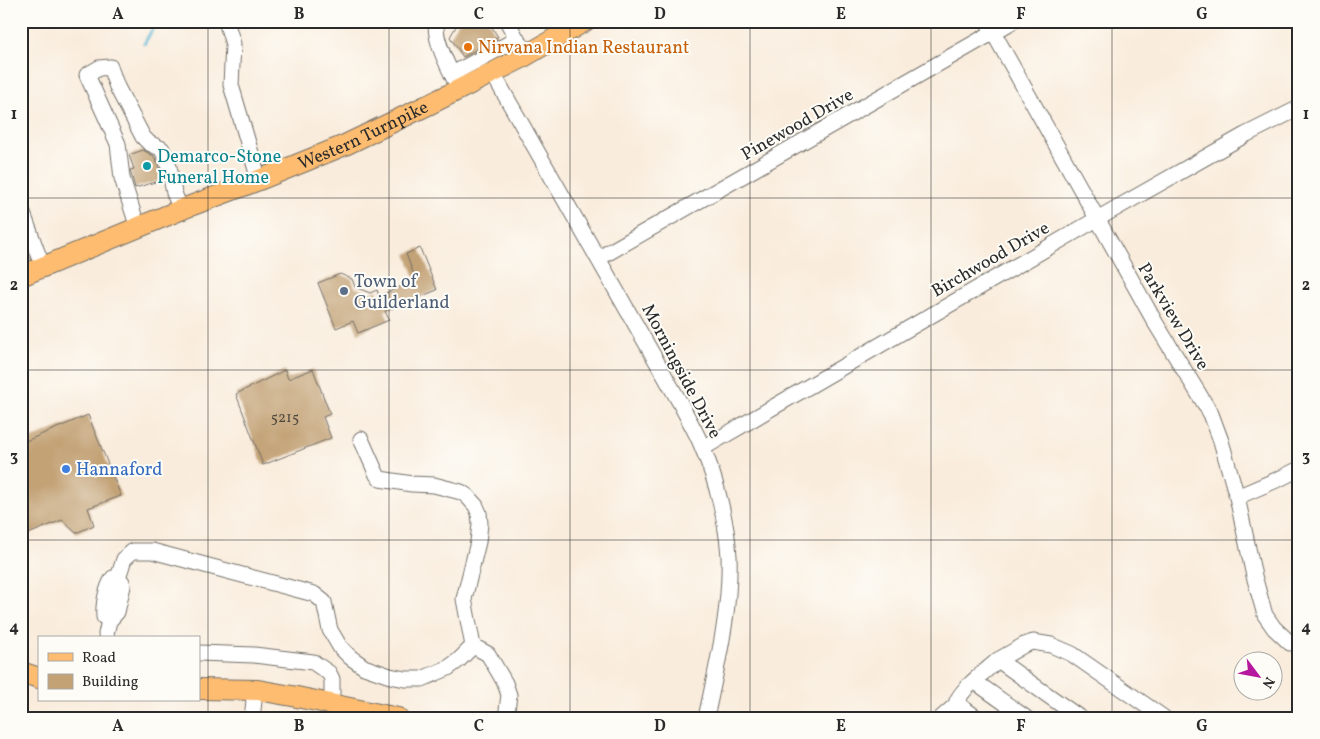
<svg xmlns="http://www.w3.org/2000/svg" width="1320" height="739" font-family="Vollkorn,serif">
<rect width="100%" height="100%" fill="#fdfcf7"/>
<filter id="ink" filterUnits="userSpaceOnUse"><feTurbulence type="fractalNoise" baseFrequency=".02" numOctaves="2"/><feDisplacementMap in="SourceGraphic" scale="10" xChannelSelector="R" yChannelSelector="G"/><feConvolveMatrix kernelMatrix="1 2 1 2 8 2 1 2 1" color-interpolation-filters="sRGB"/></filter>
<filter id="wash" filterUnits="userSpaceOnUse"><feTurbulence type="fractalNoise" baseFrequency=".0096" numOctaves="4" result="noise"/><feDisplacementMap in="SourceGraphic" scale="20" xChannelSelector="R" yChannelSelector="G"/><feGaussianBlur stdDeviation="1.12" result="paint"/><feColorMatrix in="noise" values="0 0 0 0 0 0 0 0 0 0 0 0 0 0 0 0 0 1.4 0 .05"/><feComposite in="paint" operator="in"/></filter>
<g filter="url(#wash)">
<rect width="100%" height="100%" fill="#f9ecdc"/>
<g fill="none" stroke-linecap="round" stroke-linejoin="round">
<polyline stroke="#57b7d5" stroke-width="3" points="144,44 157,21"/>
</g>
<g id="blocks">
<g fill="#c3a276">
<polygon points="459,21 488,21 498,37 463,57 450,37"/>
<polygon points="143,150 154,156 160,170 162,180 135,188 130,170 134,169 129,155"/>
<polygon points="420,248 437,290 385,311 389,320 358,333 353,321 336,328 318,283 340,274 352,279 355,287 370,293 377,290 379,296 416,280 406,254"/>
<polygon points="313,369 330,414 323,417 331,438 263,465 236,394 285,370 288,379"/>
<polygon points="88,415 121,496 88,508 94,525 76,533 62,520 21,537 21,443"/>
</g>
</g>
</g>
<g filter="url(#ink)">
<use href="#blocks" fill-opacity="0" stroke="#736f69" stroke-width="1"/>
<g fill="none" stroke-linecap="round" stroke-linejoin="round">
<defs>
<g id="minor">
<polyline points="226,21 233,44 231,85 259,180"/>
<path d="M437,21C432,37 449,68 456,83"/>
<polyline points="507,21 519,43 522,45"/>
<polyline points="552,21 560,27 569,30"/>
<polyline points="987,21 1156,324 1211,414 1221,441 1237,497 1254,576 1265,615 1274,628 1290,643"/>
<path d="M492,72L679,401C687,417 697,433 703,449C716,479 727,523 729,556C731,610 717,665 706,718"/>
<polyline points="457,76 452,74 517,39"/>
<polyline points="21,208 43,268"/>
<polyline points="138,228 122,178 118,144 87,75 99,68 110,67 117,87 143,137 149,143 162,149 169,167 174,193 181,210"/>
<polyline points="599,258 1013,21"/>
<polyline points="361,439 377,475 380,479 412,484 434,485 461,492 467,496 476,506 479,513 480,524 478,542 464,599 473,646"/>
<polyline points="703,448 1097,219 1245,135 1299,108"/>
<polyline points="1237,497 1281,478 1299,469"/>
<polyline points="118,578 124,559 133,551 152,551 314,594 324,602 330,630 340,647 350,657 364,667 390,676 405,679 422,679 448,668 459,660 473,646 488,654 505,683 509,695 506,718"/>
<path d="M107,638L106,634L109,621L117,612L123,586L122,582L118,578H113C106,588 103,606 104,617L109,621"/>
<polyline points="199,653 254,655 313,662 329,673 332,679 332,694 329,703"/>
<polyline points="998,660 1024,645 1033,642 1051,645 1072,654 1164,718"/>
<polyline points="974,681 1026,718"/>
<polyline points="251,690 254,701 252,718"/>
<polyline points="941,718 958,703"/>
<path d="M977,718L959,705L957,701C964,686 986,671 998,660L1080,718"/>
</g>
<g id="major">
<path id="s1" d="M21,276L185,208L259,180L345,145L430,104L520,59L585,21"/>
<polyline points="21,672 39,678"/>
<polyline points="199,689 258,690 292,696 398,718"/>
</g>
</defs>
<use href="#minor" stroke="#736f69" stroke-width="17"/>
<use href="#major" stroke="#736f69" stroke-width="22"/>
<use href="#minor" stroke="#fff" stroke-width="15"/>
<use href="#major" stroke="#fdbc6f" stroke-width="20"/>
</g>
</g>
<path fill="none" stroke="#2b2b2b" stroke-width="1" stroke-opacity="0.55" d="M208,21V718M389,21V718M570,21V718M750,21V718M931,21V718M1112,21V718M21,198H1299M21,370H1299M21,540H1299"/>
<circle fill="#e8710a" stroke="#fdfcf7" stroke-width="2" cx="468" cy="47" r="5"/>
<circle fill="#0f9aa8" stroke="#fdfcf7" stroke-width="2" cx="147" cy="166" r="5"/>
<circle fill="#5c6f8a" stroke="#fdfcf7" stroke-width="2" cx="344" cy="291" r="5"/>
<circle fill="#3f7fe0" stroke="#fdfcf7" stroke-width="2" cx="66" cy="469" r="5"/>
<g text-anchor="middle" stroke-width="4" stroke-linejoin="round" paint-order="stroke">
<g font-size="15" fill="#51493e">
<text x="285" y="422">5215</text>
</g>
<g font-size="18" fill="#c56008" stroke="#fdfcf7" text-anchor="start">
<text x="478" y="53">Nirvana Indian Restaurant</text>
</g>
<g font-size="18" fill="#2b2b2b" stroke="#fdfcf7">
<text transform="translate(797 124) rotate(-30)" y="6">Pinewood Drive</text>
<text dy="6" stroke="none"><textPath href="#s1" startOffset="370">Western Turnpike</textPath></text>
<text transform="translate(990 259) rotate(-30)" y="6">Birchwood Drive</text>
<text transform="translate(1174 316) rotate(59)" y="6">Parkview Drive</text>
<text transform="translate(682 371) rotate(62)" y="6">Morningside Drive</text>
</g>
<g font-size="18" fill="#0d838f" stroke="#fdfcf7" text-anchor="start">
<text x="157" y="162">Demarco-Stone<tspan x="157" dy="21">Funeral Home</tspan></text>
</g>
<g font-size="18" fill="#4e5e75" stroke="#fdfcf7" text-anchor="start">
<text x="354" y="287">Town of<tspan x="354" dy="21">Guilderland</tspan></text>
</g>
<g font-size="18" fill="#366cbe" stroke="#fdfcf7" text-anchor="start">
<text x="76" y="475">Hannaford</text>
</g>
</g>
<rect width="1320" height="739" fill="none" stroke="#fdfcf7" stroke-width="55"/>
<rect x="38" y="636" width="162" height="65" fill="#fdfcf7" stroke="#a9a8a5"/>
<rect x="48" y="653" width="25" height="8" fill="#fdbc6f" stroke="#a9a8a5"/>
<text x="82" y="662" font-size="15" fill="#2b2b2b">Road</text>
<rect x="48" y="674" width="25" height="15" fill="#c3a276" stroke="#a9a8a5"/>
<text x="82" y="686" font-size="15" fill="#2b2b2b">Building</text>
<g transform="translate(1258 676) rotate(122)"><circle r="24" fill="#fdfcf7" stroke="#a9a8a5"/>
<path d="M0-4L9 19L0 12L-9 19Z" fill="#b5179e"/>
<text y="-8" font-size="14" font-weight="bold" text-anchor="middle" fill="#2b2b2b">N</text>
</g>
<rect x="28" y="28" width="1264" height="684" fill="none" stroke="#2b2b2b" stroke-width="2"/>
<g font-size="16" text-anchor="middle" font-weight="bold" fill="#2b2b2b">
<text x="118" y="19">A</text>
<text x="299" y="19">B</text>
<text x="479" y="19">C</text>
<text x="660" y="19">D</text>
<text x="841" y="19">E</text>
<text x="1021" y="19">F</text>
<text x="1202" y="19">G</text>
<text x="14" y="119">1</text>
<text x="1306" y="119">1</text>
<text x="14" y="290">2</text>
<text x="1306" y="290">2</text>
<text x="14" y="461">3</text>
<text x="1306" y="461">3</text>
<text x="14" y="632">4</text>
<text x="1306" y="632">4</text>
<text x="118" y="731">A</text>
<text x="299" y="731">B</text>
<text x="479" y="731">C</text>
<text x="660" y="731">D</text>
<text x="841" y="731">E</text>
<text x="1021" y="731">F</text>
<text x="1202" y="731">G</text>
</g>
</svg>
